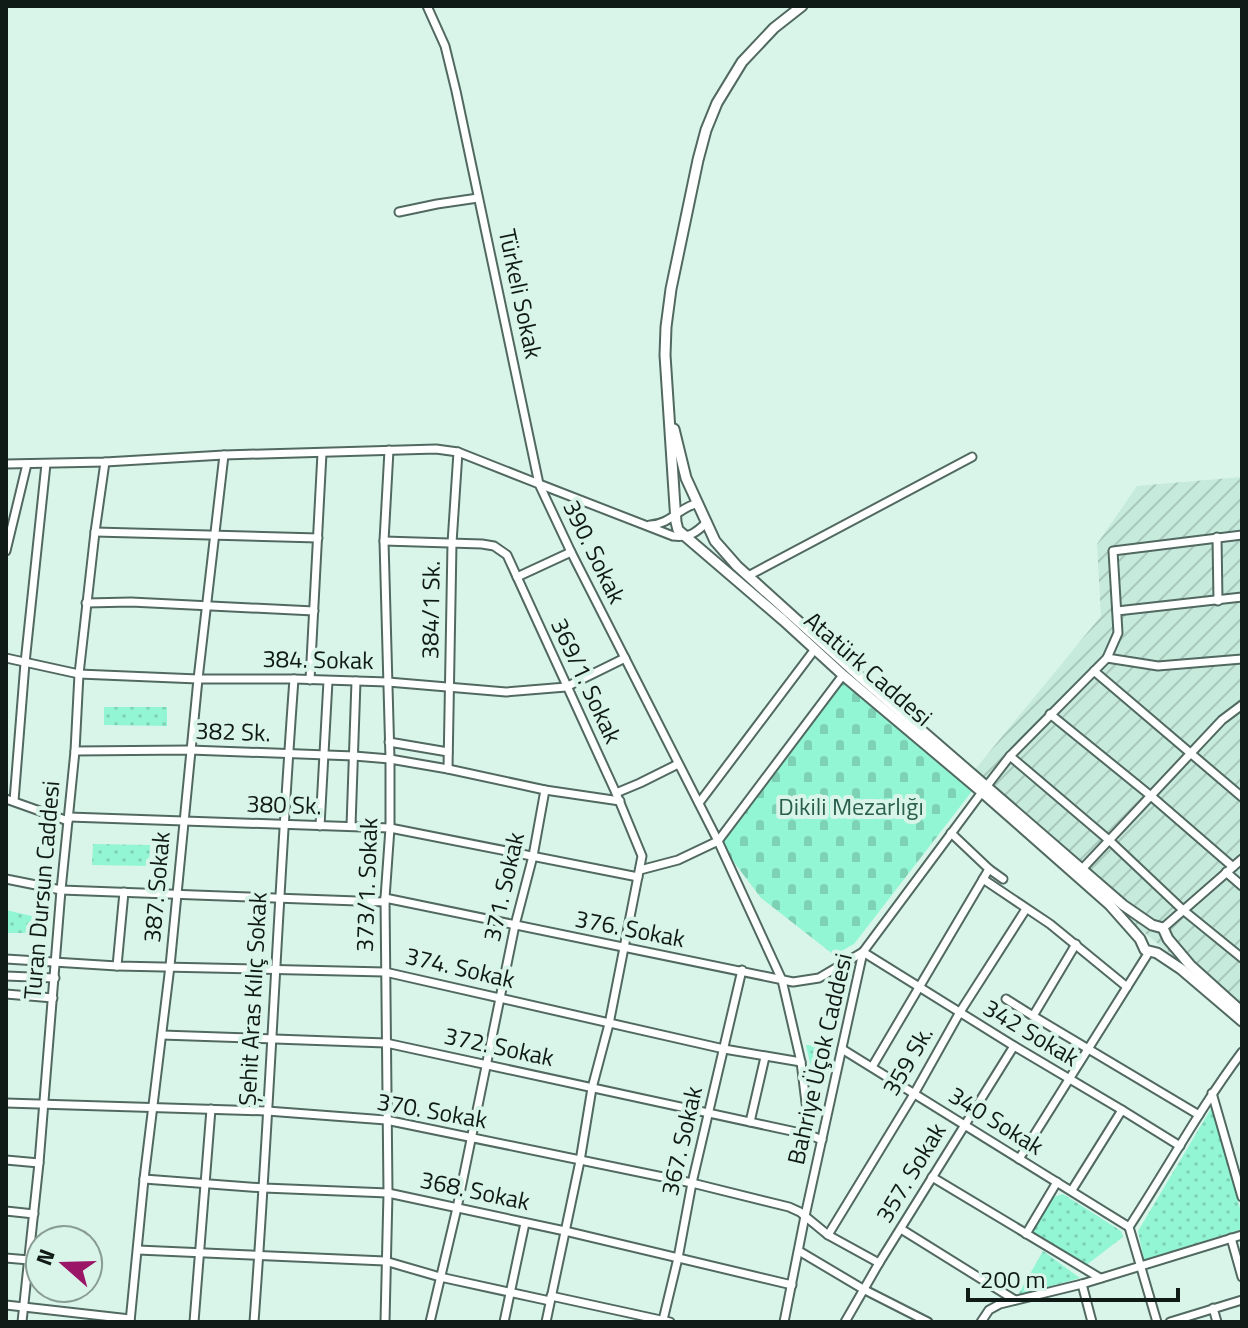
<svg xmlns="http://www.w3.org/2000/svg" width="1248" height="1328" font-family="'Titillium Web',sans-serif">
<defs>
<pattern id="industrial-furrows" width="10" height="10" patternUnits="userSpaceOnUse" patternTransform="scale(2)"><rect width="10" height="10" fill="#c6eadc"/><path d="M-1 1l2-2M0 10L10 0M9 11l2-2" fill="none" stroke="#a9c8bc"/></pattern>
<pattern id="cemetery-stones" width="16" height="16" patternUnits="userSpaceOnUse" patternTransform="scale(2)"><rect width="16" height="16" fill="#92f6d4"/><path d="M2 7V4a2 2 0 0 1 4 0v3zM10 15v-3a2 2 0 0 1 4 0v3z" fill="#7dd2b5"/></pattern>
<pattern id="park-dots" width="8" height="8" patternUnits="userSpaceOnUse" patternTransform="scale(2)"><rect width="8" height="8" fill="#92f6d4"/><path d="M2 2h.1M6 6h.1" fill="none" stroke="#7dd2b5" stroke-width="1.8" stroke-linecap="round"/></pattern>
</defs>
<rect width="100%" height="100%" fill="#d9f5ea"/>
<polygon fill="url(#industrial-furrows)" points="1242,477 1242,1011 1086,886 968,778 1101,616 1097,544 1137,486"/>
<polygon fill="url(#cemetery-stones)" points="840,679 973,790 854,944 834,955 761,898 718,841"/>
<g fill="url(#park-dots)">
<polygon points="104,707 167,707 167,726 104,725"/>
<polygon points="93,844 150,845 149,866 92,865"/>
<polygon points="6,910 32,916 30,933 6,933"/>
<polygon points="806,1045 831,1045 823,1083 815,1087"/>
<polygon points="1212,1107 1242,1216 1242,1229 1144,1260 1138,1231"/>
<polygon points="1063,1194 1121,1231 1123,1237 1085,1266 1030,1234 1050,1198"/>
<polygon points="1043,1251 1080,1278 1018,1295"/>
</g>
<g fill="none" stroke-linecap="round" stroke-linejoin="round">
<defs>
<g id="minor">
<path d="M427,6L445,46L456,91L539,484L673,536C689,538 696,533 707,522"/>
<polyline points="399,212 437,204 478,198"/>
<polyline points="6,464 105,462 224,455 436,449 458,452 539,484 571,552 718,841 782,980 801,1062 810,1135"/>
<path d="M650,525C671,524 678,508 698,503"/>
<polyline points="95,532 318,538"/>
<polyline points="1217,537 1218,601"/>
<polyline points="384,541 482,544 494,546 507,555 616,793 642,856 609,1024 592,1088 580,1161 546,1322"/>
<polyline points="6,551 27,464"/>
<polyline points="748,576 972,457"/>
<polyline points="517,577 571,552"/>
<polyline points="86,603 131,602 314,611"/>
<polyline points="1117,611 1242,597"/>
<polyline points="6,658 79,674 198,679 294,679 388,682 506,692 566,687 625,658"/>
<polyline points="1107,658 1158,666 1242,659"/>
<polyline points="1094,671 1242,797"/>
<polyline points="310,680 322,453"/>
<polyline points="1050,714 1151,796 1233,867"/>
<polyline points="389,742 448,752"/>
<polyline points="75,751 190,750 354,756 390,759 448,769 545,790 620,801"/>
<polyline points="1010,756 1110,841 1183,910 1242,958"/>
<polyline points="448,769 452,543 458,452"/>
<polyline points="986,787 1010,756 1107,658 1118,633 1113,551 1242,535"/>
<polyline points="616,793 640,783 678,764"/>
<polyline points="6,799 68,821"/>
<polyline points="14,801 25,663 46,464"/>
<polyline points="699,803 815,649"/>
<polyline points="69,817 390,828 638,877"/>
<polyline points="320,826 328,681"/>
<polyline points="351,826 356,681"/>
<polyline points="1083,868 1222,720 1242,705"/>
<polyline points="989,869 1003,879"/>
<polyline points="640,870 678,860 718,841 843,675"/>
<polyline points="1226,872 1242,886"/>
<polyline points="6,879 61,890 385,902"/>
<polyline points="983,879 1050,924 1127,987"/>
<polyline points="385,898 793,982 819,978 863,952 1014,1046 1122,1110 1180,1146"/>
<polyline points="1163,928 1242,859"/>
<polyline points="1076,944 1033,1016 1199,1115"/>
<polyline points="6,959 117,966 385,972 724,1049 801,1062"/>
<polyline points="117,966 124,892"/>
<polyline points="6,976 55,978"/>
<polyline points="6,994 53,998"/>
<polyline points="1006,999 1033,1016"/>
<polyline points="162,1035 386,1043 810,1135 822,1140"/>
<polyline points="842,1049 1129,1227"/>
<polyline points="872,1067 989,869 951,833"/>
<polyline points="1212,1093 1242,1197"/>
<polyline points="6,1103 267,1111 386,1120 692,1183 789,1207 800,1212 828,1235 879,1263"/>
<polyline points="750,1122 765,1057"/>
<polyline points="1019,1159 1149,952"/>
<polyline points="6,1160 39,1163"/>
<polyline points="932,1177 1100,1278"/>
<polyline points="144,1179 264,1188 388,1193 565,1231 792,1285"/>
<polyline points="1072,1190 1122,1110"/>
<polyline points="6,1211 34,1214"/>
<path d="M1129,1227C1167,1169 1200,1108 1242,1052"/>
<polyline points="1129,1227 1157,1322"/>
<polyline points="901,1229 1015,1300"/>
<polyline points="1026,1234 1057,1182"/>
<polyline points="828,1235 914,1094 960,1012 1026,909"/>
<polyline points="1231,1238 1242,1277"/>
<polyline points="138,1250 385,1261 440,1277 550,1301"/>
<polyline points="799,1251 863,1289 928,1322"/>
<polyline points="6,1258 29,1260"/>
<polyline points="1082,1284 1092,1322"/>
<polyline points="551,1296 670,1322"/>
<polyline points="6,1305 130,1319"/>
<polyline points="1213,1308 1217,1322"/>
<polyline points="663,1320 678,1258 692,1183 742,970"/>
<polyline points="22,1322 39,1163 61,890 75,751 79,674 95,532 105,462"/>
<polyline points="130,1322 144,1179 170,966 198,679 224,455"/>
<polyline points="194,1322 211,1109"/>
<path d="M254,1322C270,1108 278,893 294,679"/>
<polyline points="385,1322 388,1193 385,898 390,828 390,759 384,541 389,450"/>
<polyline points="430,1322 457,1208 515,925 533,856 545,790"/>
<polyline points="504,1322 525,1223"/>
<polyline points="784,1322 805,1216 863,952 982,792"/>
<polyline points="845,1322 879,1263 1014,1046"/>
<polyline points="981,1322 989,1310 1000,1304 1082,1284 1242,1235"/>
<polyline points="1170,1322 1242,1300"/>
</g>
<g id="major">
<polyline points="802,6 774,28 742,62 717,103 706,130 698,160 671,289 666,327 665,355 676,522 678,530 783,620 843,675 982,792 1109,904 1140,939 1145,950 1157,953 1181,969 1242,1021"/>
<polyline points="674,429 686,478 715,541 737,566 860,677 1123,905 1152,925 1163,928 1168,939 1190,965 1242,1012"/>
</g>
</defs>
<use href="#minor" stroke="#516960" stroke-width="11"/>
<use href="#major" stroke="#516960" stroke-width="13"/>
<use href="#minor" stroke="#fff" stroke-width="7"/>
<use href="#major" stroke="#fff" stroke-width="9"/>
</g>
<g text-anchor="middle" stroke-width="8" stroke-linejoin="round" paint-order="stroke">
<g font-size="24" fill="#101a16" stroke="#d9f5ea">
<text transform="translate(520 294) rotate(78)" y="8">Türkeli Sokak</text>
<text transform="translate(594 552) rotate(64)" y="8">390. Sokak</text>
<text transform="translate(431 610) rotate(-89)" y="8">384/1 Sk.</text>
<text transform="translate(318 660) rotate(1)" y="8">384. Sokak</text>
<text transform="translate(868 669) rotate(41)" y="8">Atatürk Caddesi</text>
<text transform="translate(586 681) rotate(65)" y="8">369/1. Sokak</text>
<text transform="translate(233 732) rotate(2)" y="8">382 Sk.</text>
<text transform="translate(284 805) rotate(2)" y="8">380 Sk.</text>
<text transform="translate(367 885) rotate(-88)" y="8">373/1. Sokak</text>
<text transform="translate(157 887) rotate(-85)" y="8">387. Sokak</text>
<text transform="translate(504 887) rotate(-77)" y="8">371. Sokak</text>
<text transform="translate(42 890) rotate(-85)" y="8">Turan Dursun Caddesi</text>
<text transform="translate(630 929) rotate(11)" y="8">376. Sokak</text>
<text transform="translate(460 968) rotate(13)" y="8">374. Sokak</text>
<text transform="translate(253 999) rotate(-87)" y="8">Şehit Aras Kılıç Sokak</text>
<text transform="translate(1031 1033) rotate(31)" y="8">342 Sokak</text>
<text transform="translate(499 1047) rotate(12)" y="8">372. Sokak</text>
<text transform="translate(820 1059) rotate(-77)" y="8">Bahriye Üçok Caddesi</text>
<text transform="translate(908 1061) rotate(-60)" y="8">359 Sk.</text>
<text transform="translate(432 1111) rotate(10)" y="8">370. Sokak</text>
<text transform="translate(996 1121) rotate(32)" y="8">340 Sokak</text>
<text transform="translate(682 1141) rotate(-77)" y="8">367. Sokak</text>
<text transform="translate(911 1173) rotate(-59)" y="8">357. Sokak</text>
<text transform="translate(475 1191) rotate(12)" y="8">368. Sokak</text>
</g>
<g font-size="24" fill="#2a5f4e" stroke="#d9f5ea">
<text x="851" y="815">Dikili Mezarlığı</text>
</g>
</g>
<rect width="1248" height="1328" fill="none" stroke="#101a16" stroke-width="16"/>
<g transform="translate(64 1264) rotate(290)"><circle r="38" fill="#d9f5ea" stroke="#899d95" stroke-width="2"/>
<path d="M0-6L14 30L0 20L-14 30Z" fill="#9c1667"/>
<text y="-12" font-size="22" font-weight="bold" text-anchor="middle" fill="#101a16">N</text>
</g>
<path d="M968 1288v12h210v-12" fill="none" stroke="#101a16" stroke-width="4"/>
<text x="980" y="1288" font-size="24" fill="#101a16" stroke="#d9f5ea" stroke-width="6" paint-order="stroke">200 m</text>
</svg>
